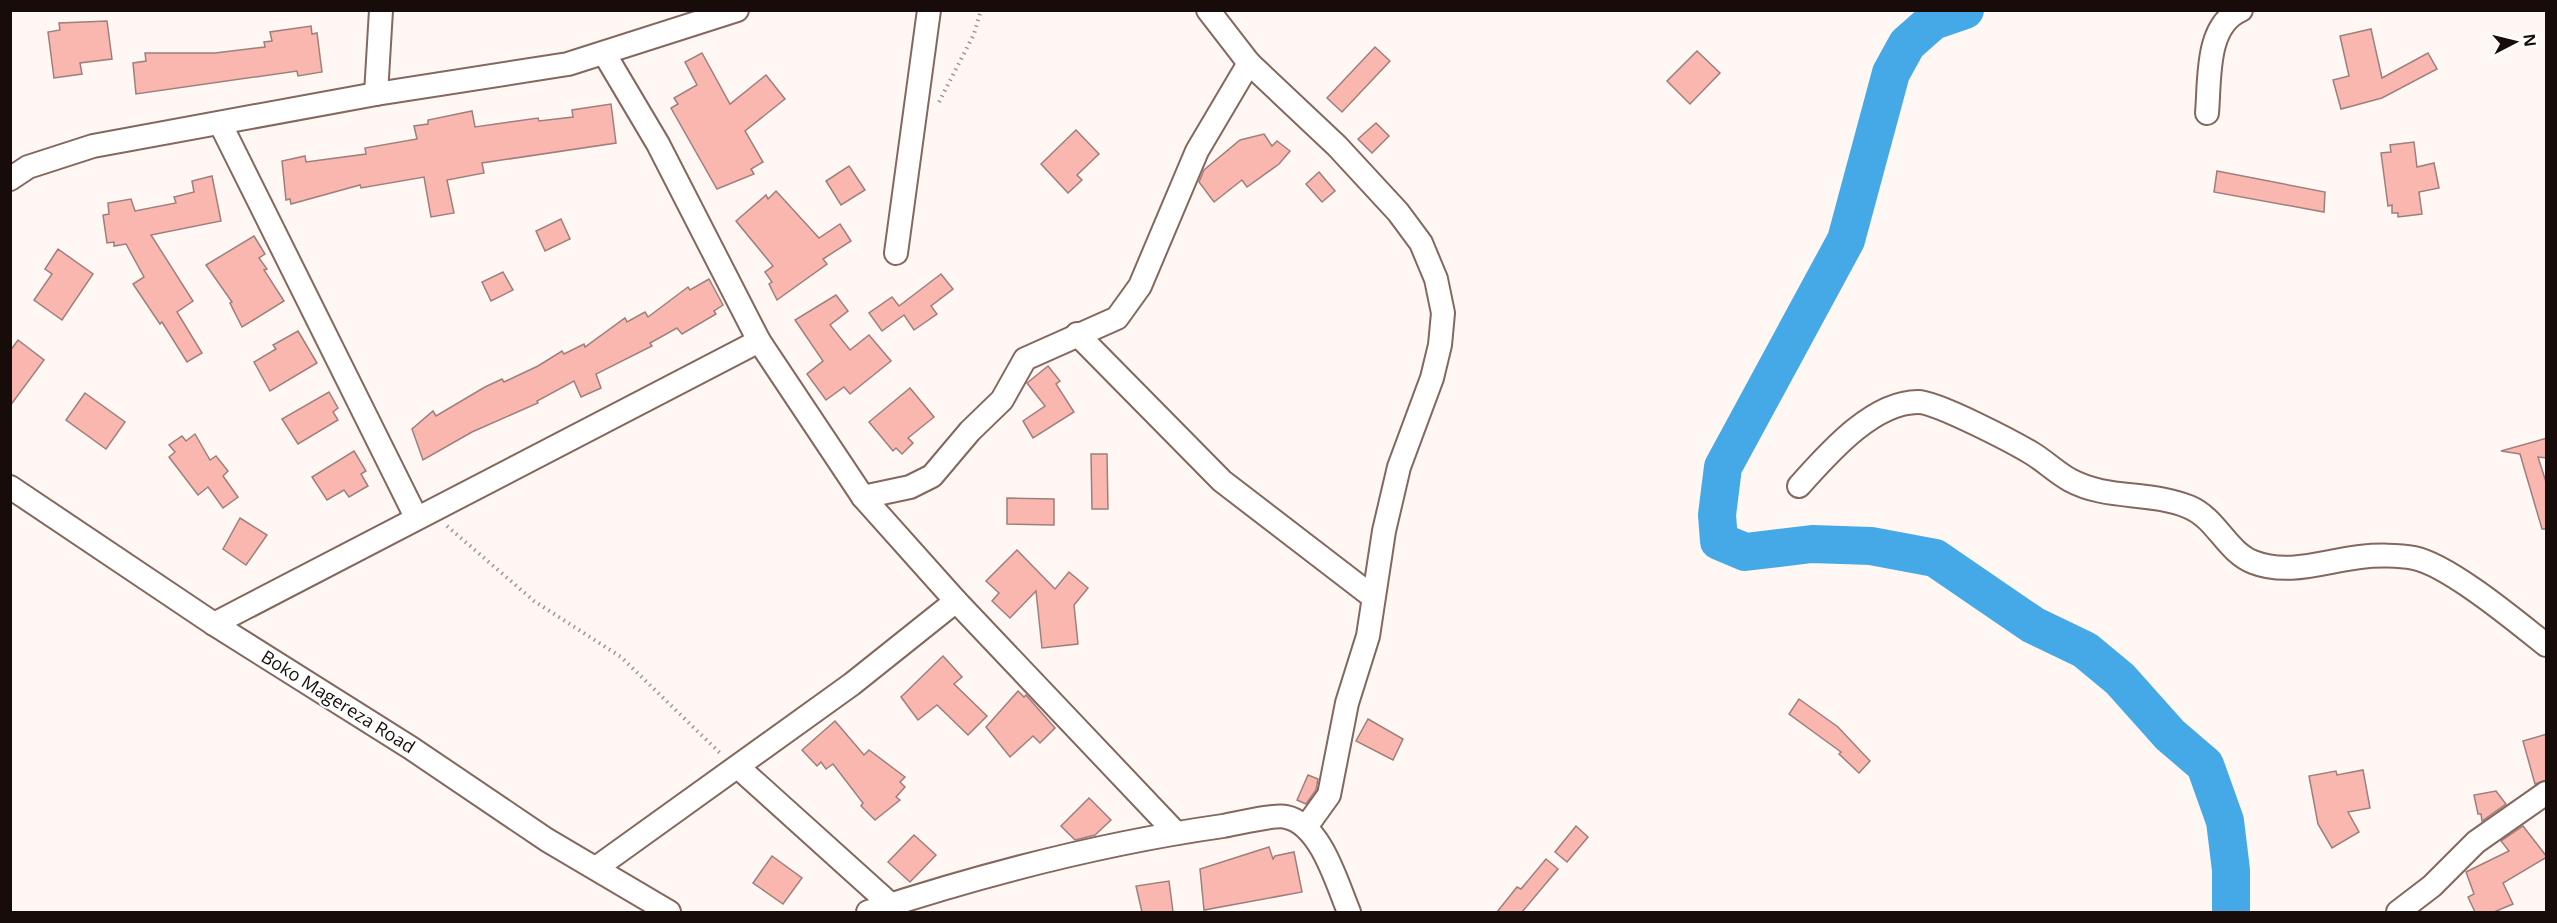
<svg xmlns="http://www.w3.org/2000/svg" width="2557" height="923" font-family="'Open Sans',sans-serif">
<rect width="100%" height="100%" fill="#fef7f4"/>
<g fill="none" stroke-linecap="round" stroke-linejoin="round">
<polyline stroke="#46a9e7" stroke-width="38" points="1965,10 1933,21 1907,44 1891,73 1846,240 1723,467 1717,515 1719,541 1745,552 1812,544 1871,546 1935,558 2033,625 2085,650 2120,679 2170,735 2205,765 2225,821 2231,870 2231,912"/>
</g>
<g fill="#f9b7b0" stroke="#9f7f7b" stroke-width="1.5">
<polygon points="107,21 112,59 80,63 82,74 54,78 48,32 60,30 59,23"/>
<polygon points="311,26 312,34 317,33 322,72 298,76 297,71 136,94 133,63 146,61 145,53 215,53 265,47 264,42 272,41 270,32"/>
<polygon points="2371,29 2382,78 2428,53 2437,69 2382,98 2341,109 2333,80 2349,76 2340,36"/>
<polygon points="1375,47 1390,61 1342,112 1327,98"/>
<polygon points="1697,51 1720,73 1690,104 1667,81"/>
<polygon points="702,53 730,104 766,75 785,99 745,131 763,162 751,169 754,174 717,189 671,108 678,104 674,98 697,85 685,62"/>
<polygon points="611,104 616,143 482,163 484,173 447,180 454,213 431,217 424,177 361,188 360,185 291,204 290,199 286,200 282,161 305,156 306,162 366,154 365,148 417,139 414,126 428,124 428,120 472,111 475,127 538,118 539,121 573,117 572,110"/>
<polygon points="1376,123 1389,136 1372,153 1358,139"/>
<polygon points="1076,130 1099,154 1077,175 1082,180 1068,193 1041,164"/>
<polygon points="1264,134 1272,146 1277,141 1290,151 1279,164 1247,187 1242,180 1214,202 1199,182 1204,170 1240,140"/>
<polygon points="2414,142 2417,167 2434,163 2439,188 2419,192 2422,214 2398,217 2398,213 2392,213 2392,205 2388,206 2381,153 2391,152 2390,145"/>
<polygon points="849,166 865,190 841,205 826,181"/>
<polygon points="2217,171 2325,192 2324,212 2214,192"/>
<polygon points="1319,172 1335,191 1322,202 1306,184"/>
<polygon points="212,176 221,221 151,235 193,301 177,312 202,353 187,362 162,322 160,324 133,284 144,277 126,244 114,246 114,242 107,243 103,215 109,214 108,203 131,199 135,211 176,203 174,197 194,192 192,181"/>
<polygon points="776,191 819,238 840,224 851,241 823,259 827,264 777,300 769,284 772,282 765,272 773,266 736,221 766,195 768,199"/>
<polygon points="561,219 570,239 545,251 536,231"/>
<polygon points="254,236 265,254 259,258 267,269 264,270 284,301 242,327 230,303 232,302 206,265"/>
<polygon points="58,249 93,274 62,320 34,300 52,274 45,269"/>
<polygon points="503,272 513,290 491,301 482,282"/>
<polygon points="941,274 953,289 931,306 937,314 914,330 904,315 882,331 869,313 892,297 899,306"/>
<polygon points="709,279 723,305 714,311 716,314 682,334 677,328 650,343 652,346 596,374 601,388 581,397 574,381 537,401 538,403 472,432 423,460 412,429 433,411 436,416 485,387 502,379 504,382 538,366 562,351 564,354 584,344 585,347 625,318 627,322 645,312 648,317 688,287 690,290"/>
<polygon points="836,295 848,311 830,325 850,350 869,335 891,361 850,394 844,387 826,400 807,374 823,361 795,320"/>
<polygon points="298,331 317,363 270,391 254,362 276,349 273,345"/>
<polygon points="18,340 44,360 10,406 10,351"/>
<polygon points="1048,366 1060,381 1056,384 1074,412 1033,438 1023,421 1045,406 1027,383"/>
<polygon points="910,388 934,417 908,438 913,443 902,454 896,448 893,451 869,422"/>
<polygon points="329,392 338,408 333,412 338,420 298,444 282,419"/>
<polygon points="85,393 125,422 106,449 66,420"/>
<polygon points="195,434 210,460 216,456 228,471 223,476 238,497 223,508 208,487 198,495 169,457 175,452 169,445 182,436 186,441"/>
<polygon points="2547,438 2547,458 2538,457 2547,485 2547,529 2542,529 2520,454 2501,451"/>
<polygon points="354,451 366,471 361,474 368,486 349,497 344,490 327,500 312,477"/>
<polygon points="1091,454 1107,454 1108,509 1092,509"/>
<polygon points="1007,498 1054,499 1054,525 1007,524"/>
<polygon points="240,518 267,535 246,565 223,549"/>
<polygon points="1017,550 1055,589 1069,572 1088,588 1074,605 1078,644 1042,648 1036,591 1010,618 992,601 999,593 986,581"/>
<polygon points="943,656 962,677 954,684 987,716 968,735 937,705 918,720 901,697"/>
<polygon points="1018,691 1024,697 1026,695 1055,728 1040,743 1033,736 1010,757 986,727"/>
<polygon points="1799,699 1838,727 1870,761 1859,773 1839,754 1841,752 1789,714"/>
<polygon points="1368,719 1403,739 1393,760 1356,741"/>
<polygon points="835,721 864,755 869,750 905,777 900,782 905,787 896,797 900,800 875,820 861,806 863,803 833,764 826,769 821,762 817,766 802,750"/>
<polygon points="2547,734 2547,780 2535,784 2523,741"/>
<polygon points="2363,770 2370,808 2348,812 2359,832 2332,848 2318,824 2309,776 2336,771 2337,775"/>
<polygon points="1308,775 1318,779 1316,790 1306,804 1297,800"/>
<polygon points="2496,791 2506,804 2482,821 2481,814 2478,814 2474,795"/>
<polygon points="1089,798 1111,820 1095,835 1075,840 1061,826"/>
<polygon points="1576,826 1588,837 1567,862 1555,852"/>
<polygon points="2523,826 2547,857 2503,883 2513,904 2494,912 2475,912 2468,897 2474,894 2466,872 2509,851 2501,841"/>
<polygon points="914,835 936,855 910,882 888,862"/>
<polygon points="1269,847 1273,859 1275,856 1294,852 1302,892 1204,910 1200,869"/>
<polygon points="772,856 802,878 783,904 753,883"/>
<polygon points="1546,859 1558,869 1522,912 1497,912 1517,887 1521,889"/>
<polygon points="1169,881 1173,912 1142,912 1136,886"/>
</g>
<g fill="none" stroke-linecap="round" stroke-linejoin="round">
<defs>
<g id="minor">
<polyline points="1208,10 1249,63 1337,146 1398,212 1421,243 1436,279 1443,313 1440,345 1432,378 1399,467 1384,531 1368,636 1347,703 1329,795 1306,827"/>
<polyline points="604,53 658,144 759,341 863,497 956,601 1176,833"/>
<polyline points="376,94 381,10"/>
<path d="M2207,113C2210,81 2205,25 2241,10"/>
<polyline points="220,123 416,517"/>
<polyline points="10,179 28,167 93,146 376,94 568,64 737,10"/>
<polyline points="896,253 929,10"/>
<polyline points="1077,334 1222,481 1373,597"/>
<path d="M1799,486C1827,455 1872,402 1918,402C1937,402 2015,443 2033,454C2046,462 2057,473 2070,480C2106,500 2151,491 2189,507C2216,518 2227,552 2253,562C2288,576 2325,561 2360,557C2376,555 2399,555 2414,558C2449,565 2517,622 2546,645"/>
<polyline points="10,487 214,624 411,748 547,840 669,912"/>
<polyline points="863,497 910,487 932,476 970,431 1002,400 1025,359 1117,318 1140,286 1197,151 1249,63"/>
<polyline points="214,624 759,341"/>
<polyline points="738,767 891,905"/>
<polyline points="596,868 852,684 956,601"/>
<path d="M868,912C984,874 1103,843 1223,826C1236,824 1275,814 1286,817C1321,824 1337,884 1349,912"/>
<polyline points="2398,912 2432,886 2476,842 2546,793"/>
</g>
</defs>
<use href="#minor" stroke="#84675d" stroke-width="26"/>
<g stroke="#9e9693" stroke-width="4" stroke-dasharray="1.5 4.5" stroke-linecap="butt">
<polyline points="939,102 974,34 981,10"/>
<polyline points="447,526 534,601 621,657 721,754"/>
</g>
<use href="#minor" stroke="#fff" stroke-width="22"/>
</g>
<g text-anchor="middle" stroke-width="4.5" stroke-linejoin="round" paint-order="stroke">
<g font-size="18" fill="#170c09" stroke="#fff">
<text transform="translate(338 702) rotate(32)" y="6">Boko Magereza Road</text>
</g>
</g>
<rect width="2557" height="923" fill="none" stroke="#170c09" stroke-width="24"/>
<g transform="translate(2515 42) rotate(83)" stroke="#ffffff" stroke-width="4.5" paint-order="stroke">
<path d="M0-4.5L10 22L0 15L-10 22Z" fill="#170c09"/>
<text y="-9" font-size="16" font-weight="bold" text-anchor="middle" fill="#170c09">N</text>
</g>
</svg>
